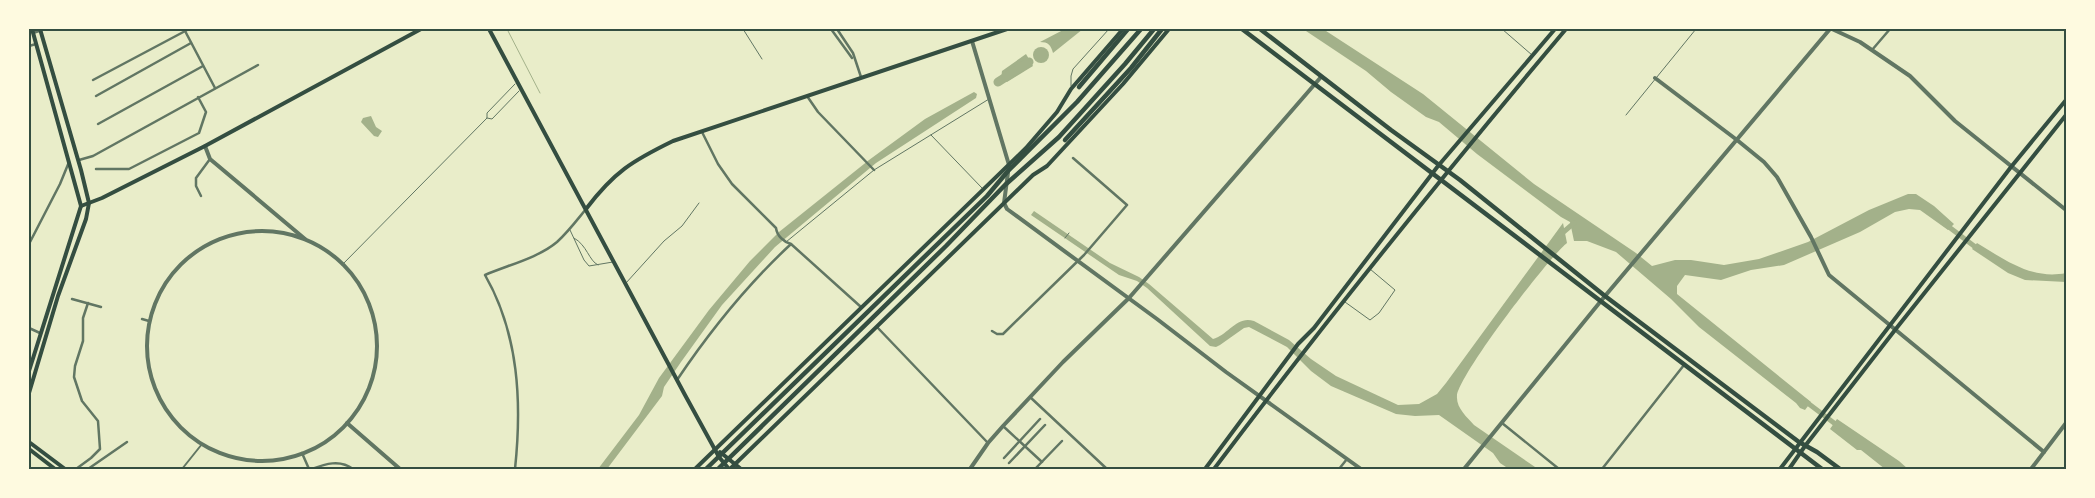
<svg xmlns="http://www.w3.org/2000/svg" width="2095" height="498" font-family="'Noto Sans',sans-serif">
<rect width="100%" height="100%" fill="#e9edc9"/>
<g fill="#a3b18a">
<path d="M1065,29H1083L1053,53C1051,45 1048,42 1040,42Z"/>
<polygon points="1303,29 1323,29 1423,94 1534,184 1636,253 1652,266 1675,260 1691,260 1724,265 1759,259 1808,242 1869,210 1908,194 1916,194 1934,206 1954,224 1948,230 1920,210 1909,209 1895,212 1860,232 1784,265 1751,270 1721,280 1685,275 1677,286 1677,294 1811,402 1805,410 1800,408 1796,403 1699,327 1671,299 1616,252 1587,241 1574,241 1570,222 1561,217 1477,154 1439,122 1426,117 1391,92 1366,71"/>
<circle cx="1041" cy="55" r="8"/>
<polygon points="1026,54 1033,66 1007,82 1001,80 1002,71"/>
<polygon points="974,92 977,94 976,98 876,163 775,247 722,305 681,362 664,387 662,396 607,469 598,469 639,415 659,378 709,310 750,261 779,232 869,160 925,119"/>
<polygon points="371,116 376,127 382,131 378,137 374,136 361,122 363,118"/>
<path d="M1034,211L1110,263L1139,277L1149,284L1213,339C1228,335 1237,315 1254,321L1289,340L1311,359L1336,376L1398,405L1419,404L1437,394L1446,383L1563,223L1567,243C1548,258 1458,376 1457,396C1456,408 1467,417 1474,425L1538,469H1509L1500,463L1493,453L1439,415L1415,416L1396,414L1331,386L1311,371L1287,347L1249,327L1244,328L1220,345L1216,347L1210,346L1147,288L1137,281L1119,275L1031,215Z"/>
<path d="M1977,243C2005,260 2032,280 2066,273V282L2025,280L2008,273L1972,249Z"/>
<polygon points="1837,419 1899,461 1908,469 1885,469 1861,450 1857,450 1830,429"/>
</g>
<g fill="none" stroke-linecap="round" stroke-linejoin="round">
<polyline stroke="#a3b18a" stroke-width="1" points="507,29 540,93"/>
<g stroke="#a3b18a" stroke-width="5">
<polyline points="1945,224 1978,249"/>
<polyline points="1560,235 1574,223"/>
<polyline points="1805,401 1838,426"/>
</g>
<polyline stroke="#a3b18a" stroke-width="9" points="998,82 1029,62"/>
<g stroke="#617663" stroke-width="1">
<polyline points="743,29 762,59"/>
<polyline points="1502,29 1532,55"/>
<polyline points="1071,86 1071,76 1073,69 1109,29"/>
<polyline points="1626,115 1696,29"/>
<polyline points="487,118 492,119 519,91"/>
<polyline points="931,135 982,188"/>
<polyline points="570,230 584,260 589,266 613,262"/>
<path d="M574,238C587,245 589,261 598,265"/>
<polyline points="1065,238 1069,233"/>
<polyline points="786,242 874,170 989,99"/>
<polyline points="342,265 487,118 487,113 515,84"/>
<polyline points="626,283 664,241 682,226 699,203"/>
<polyline points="1345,302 1370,320 1379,313 1395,290 1370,269"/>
</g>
<polyline stroke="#617663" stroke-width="2" points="182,469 202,444"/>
<g stroke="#617663" stroke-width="2.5">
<polyline points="184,29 215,88"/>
<polyline points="831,29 852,58"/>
<polyline points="837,29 853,53 861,77"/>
<polyline points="33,33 45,29"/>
<polyline points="29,46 36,44"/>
<polyline points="1872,50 1890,29"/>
<polyline points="93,80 189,29"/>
<polyline points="96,96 191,43"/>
<polyline points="807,96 818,112 874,170"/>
<polyline points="98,124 203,66"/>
<path d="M702,132L718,164L732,184L776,228C777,236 784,242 791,244L861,307"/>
<polyline points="79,160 93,156 258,65"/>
<polyline points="96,169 129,169 199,133 206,112 198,97"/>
<polyline points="201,196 196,186 196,178 210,159"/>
<polyline points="29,244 60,184 69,162"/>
<polyline points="72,299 101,307"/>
<polyline points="142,319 149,321"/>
<polyline points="877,327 988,443"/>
<polyline points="29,328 40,333"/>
<polyline points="992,331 997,334 1003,334 1084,255 1127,205 1073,158"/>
<path d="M677,380C710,331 748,284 791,244"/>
<polyline points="1030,397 1107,469"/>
<polyline points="1502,423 1559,469"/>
<polyline points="1003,426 1042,462"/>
<polyline points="302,453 309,469"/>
<polyline points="1004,458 1040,419"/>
<polyline points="1009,463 1045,425"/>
<polyline points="76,469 91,458 100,449 98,421 82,401 74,377 75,366 83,341 83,318 88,303"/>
<polyline points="88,469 127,442"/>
<path d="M312,469C325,464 340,459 353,469"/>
<path d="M515,469C522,403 519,334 485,275C508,265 538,258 557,242C568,232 577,220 586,209"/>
<polyline points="1035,469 1062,441"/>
<polyline points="1339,469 1347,459"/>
<polyline points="1602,469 1684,365"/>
</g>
<g stroke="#617663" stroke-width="4">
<polyline points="1832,29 1860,42 1910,76 1955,121 2066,210"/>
<polyline points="972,41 1009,165 1004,203 1007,209 1157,319 1226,372 1361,469"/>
<polyline points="1655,78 1737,140 1764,162 1777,177 1811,237 1829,275 2044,452"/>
<polyline points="205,146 210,159 305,239"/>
<circle cx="262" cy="346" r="115"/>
<polyline points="347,423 400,469"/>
<polyline points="970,469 988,443 1003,426 1063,362 1129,298 1321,77"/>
<polyline points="1464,469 1605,296 1830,29"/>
<polyline points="2031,469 2066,423"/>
</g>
<g stroke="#344e41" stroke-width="4">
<polyline points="489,29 685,395 719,457 729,469"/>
<polyline points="81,206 102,198 205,146 421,29"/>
<path d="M586,209C614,172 632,161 673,141L1007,29"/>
<polyline points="29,371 81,206 32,29"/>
<polyline points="29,393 58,296 86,219 89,203 81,170 40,29"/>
<polyline points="29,442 65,469"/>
<polyline points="29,449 55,469"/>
<polyline points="720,452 741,469"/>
<polyline points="695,469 1026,148 1057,112 1071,89 1123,29"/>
<polyline points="730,469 1033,175 1047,166 1123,84 1169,29"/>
<polyline points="1205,469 1298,344 1314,328 1438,166 1555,29"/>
<path d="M1214,469C1327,319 1445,173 1566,29"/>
<polyline points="1780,469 2011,167 2066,100"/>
<polyline points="1789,469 1805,446 1895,330 2066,115"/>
</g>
<g stroke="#344e41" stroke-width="4.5">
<polyline points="1242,29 1822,469"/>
<polyline points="1260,29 1391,130 1460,180 1605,296 1799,442 1817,452 1840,469"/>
<polyline points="706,469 987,196 1008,171 1077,102 1141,29"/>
<polyline points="718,469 946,246 1005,185 1059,137 1125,64 1154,29"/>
</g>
<g stroke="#344e41" stroke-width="4.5">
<polyline points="1079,87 1128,29"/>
<polyline points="1065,140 1131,68 1162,29"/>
</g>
</g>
<rect width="2095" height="498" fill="none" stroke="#fefae0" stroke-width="60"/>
<rect x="30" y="30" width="2035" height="438" fill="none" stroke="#344e41" stroke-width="2"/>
</svg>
